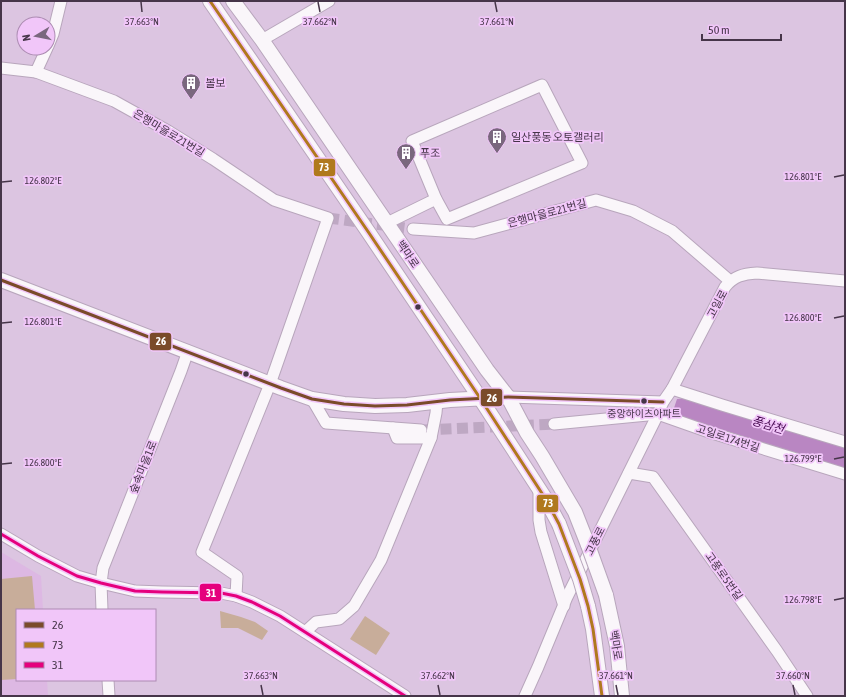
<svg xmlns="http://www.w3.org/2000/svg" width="846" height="697" font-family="'Asap Condensed','Noto Sans KR',sans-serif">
<rect width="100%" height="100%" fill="#dcc5e1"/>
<polygon fill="#ddb8e3" points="1,552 41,576 43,610 17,610 17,680 47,680 48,696 1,696"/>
<g fill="#c8ad9a">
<polygon points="32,576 35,610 17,610 17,679 1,680 1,579"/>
<polygon points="220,611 241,617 255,622 268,631 262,640 238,628 221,628"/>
<polygon points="365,616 390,633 376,655 350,639"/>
</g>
<polygon fill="#b986c2" points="688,398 845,447 845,471 671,417 677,399"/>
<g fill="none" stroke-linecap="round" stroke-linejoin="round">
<g stroke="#bea8c3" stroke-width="11" stroke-dasharray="11 5.5" stroke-linecap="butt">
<polyline points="328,218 413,229"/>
<polyline points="424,430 554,424"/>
</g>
<defs>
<g id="minor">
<polyline points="262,40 329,1"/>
<polyline points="48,46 53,34 61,1"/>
<polyline points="1,68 36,72 114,101 168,131 213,159 274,200 328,218 270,384 202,552 237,576 236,596"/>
<polyline points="36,72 47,48"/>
<polygon points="542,85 582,163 447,219 436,199 412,141"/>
<polyline points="387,223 436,199"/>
<polyline points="413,229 474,233 596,200 633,211 672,231 730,281"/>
<polyline points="672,389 722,405 845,442"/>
<polyline points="508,397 663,402"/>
<polyline points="312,399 326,423 421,430"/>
<polyline points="554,424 658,414 712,433 845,474"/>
<polyline points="393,428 397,438 431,438"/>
<polyline points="629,473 653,477 777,651 807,696"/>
<polyline points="539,488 539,520 541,532 564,606"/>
<polyline points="1,534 38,556 77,576 101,583 135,591 162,592 221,593 236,596 252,602 280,616 405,696"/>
<polyline points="102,610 101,583 103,568 181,371 188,351"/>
<polyline points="305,632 316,622 339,619 354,606 381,560 431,438 436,413 437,401"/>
<polyline points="108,680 109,696"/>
<path d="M525,696L538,667L567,597L658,414L663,402L672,389L725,287C734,276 743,274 757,273L845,281"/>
</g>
<g id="major">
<polyline points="210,1 369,233 480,398 545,498 559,524"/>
<polyline points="233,1 262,40 487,370 508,397 527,433 542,456 575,512 588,545"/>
<polyline points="1,280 281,388 312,399 344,404 375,406 407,405 450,400 508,397"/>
<polyline points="606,595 617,646 622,696"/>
<polyline points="588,606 593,629 602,696"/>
</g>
</defs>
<use href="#minor" stroke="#b8a6bc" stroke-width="13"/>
<use href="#major" stroke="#b8a6bc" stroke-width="16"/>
<use href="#minor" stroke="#faf6fa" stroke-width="11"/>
<use href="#major" stroke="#faf6fa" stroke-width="14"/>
<defs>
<g id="major-bridge">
<polyline points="559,524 580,579 588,606"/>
<polyline points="588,545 606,595"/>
</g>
</defs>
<use href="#major-bridge" stroke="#b8a6bc" stroke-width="16" stroke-linecap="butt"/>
<use href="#major-bridge" stroke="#faf6fa" stroke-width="14"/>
<defs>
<polyline id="bus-1" points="1,280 281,388 312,399 344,404 375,406 407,405 450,400 508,397 663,402"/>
<polyline id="bus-2" points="210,1 369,233 480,398 545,498 559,524 580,579 588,606 593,629 602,696"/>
<polyline id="bus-3" points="1,534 38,556 77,576 101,583 135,591 162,592 221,593 236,596 252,602 280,616 405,696"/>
</defs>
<use href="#bus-1" stroke="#f1c6f9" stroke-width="6"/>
<use href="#bus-2" stroke="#f1c6f9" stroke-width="6"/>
<use href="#bus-3" stroke="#f1c6f9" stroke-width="6"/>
<use href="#bus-1" stroke="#7a4b2a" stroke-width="3"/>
<use href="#bus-2" stroke="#b0791d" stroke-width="3"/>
<use href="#bus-3" stroke="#e5007d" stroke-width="3"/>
</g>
<path fill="none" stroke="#463549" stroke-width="1.5" d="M141,2L142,12M318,2L320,12M495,2L497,12M834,177L844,175M2,182L12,181M834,318L844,316M2,323L12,322M834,459L844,457M2,464L12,463M834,600L844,598M261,685L263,695M438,685L440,695M616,685L618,695M793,685L795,695"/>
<defs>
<symbol id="building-pin" viewBox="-11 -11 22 30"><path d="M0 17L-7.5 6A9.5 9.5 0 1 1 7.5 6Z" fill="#7a677e" stroke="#f1c6f9"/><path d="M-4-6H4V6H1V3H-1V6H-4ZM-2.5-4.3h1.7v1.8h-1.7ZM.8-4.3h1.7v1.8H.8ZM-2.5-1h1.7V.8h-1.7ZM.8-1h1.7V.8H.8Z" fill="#fff"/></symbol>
</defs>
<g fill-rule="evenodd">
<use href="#building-pin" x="180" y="72" width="22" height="30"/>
<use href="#building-pin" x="486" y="126" width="22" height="30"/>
<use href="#building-pin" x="395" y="142" width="22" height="30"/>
</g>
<g fill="#463549" stroke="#f1c6f9" stroke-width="1.5">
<circle cx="418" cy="307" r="3.5"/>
<circle cx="246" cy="374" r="3.5"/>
<circle cx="644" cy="401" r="3.5"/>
</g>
<g text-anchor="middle" stroke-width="3.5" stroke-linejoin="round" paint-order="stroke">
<g font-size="10" fill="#463549" stroke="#f1c6f9">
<text x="644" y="417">중앙하이츠아파트</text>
</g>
<g font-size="11" fill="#463549" stroke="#f1c6f9" text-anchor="start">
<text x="205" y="87">볼보</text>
<text x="511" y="141">일산풍동 오토갤러리</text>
<text x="420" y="157">푸조</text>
</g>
<g font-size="11" fill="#463549" stroke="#f1c6f9">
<text transform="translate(169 133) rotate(31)" y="4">은행마을로21번길</text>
<text transform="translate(547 213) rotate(-15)" y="4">은행마을로21번길</text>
<text transform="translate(408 254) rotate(56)" y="4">백마로</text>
<text transform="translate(717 304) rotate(-62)" y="4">고일로</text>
<text transform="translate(728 438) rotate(18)" y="4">고일로174번길</text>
<text transform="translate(143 467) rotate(-68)" y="4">숲속마을1로</text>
<text transform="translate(595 541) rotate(-63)" y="4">고풍로</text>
<text transform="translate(724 576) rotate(55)" y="4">고풍로5번길</text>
<text transform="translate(616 645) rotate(81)" y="4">백마로</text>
</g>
<g font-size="12" font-style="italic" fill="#470a51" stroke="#f1c6f9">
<text transform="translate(768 425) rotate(17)" y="4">풍삼천</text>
</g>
</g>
<g font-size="10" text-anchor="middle" fill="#463549" stroke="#f1c6f9" stroke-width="3.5" stroke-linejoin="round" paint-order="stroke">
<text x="142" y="25">37.663°N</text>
<text x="320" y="25">37.662°N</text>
<text x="497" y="25">37.661°N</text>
<text x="803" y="180">126.801°E</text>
<text x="43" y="184">126.802°E</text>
<text x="803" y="321">126.800°E</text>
<text x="43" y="325">126.801°E</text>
<text x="803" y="462">126.799°E</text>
<text x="43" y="466">126.800°E</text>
<text x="803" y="603">126.798°E</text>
<text x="261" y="679">37.663°N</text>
<text x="438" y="679">37.662°N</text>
<text x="616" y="679">37.661°N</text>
<text x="793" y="679">37.660°N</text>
</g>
<g stroke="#f1c6f9" stroke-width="1.5">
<rect x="313" y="158" width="23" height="19" rx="4" fill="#b0791d"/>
<rect x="149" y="332" width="23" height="19" rx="4" fill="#7a4b2a"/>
<rect x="480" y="388" width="23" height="19" rx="4" fill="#7a4b2a"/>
<rect x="536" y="494" width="23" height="19" rx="4" fill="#b0791d"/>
<rect x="199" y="583" width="23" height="19" rx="4" fill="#e5007d"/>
</g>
<g font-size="11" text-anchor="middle" font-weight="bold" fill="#fff">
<text x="324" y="171">73</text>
<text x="161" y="345">26</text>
<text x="492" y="402">26</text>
<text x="548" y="507">73</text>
<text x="211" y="597">31</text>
</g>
<rect width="846" height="697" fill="none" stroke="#463549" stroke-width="4"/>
<rect x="16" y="609" width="140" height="72" fill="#f1c6f9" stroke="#ad8cb3"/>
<rect x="24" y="622" width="20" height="6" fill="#7a4b2a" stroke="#ad8cb3"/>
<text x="52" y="629" font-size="12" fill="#463549">26</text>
<rect x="24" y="642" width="20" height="6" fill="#b0791d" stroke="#ad8cb3"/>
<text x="52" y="649" font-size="12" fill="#463549">73</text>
<rect x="24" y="662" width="20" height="6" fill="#e5007d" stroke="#ad8cb3"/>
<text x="52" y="669" font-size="12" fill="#463549">31</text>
<g transform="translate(36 36) rotate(260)"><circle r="19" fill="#f1c6f9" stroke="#ad8cb3"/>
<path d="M0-3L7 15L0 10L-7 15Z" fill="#7a677e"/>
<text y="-6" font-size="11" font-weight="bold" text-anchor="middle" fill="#463549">N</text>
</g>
<path d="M702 34v6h79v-6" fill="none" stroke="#463549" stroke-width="2"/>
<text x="708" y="34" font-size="12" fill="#463549" stroke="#f1c6f9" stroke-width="3" paint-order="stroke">50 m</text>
</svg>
